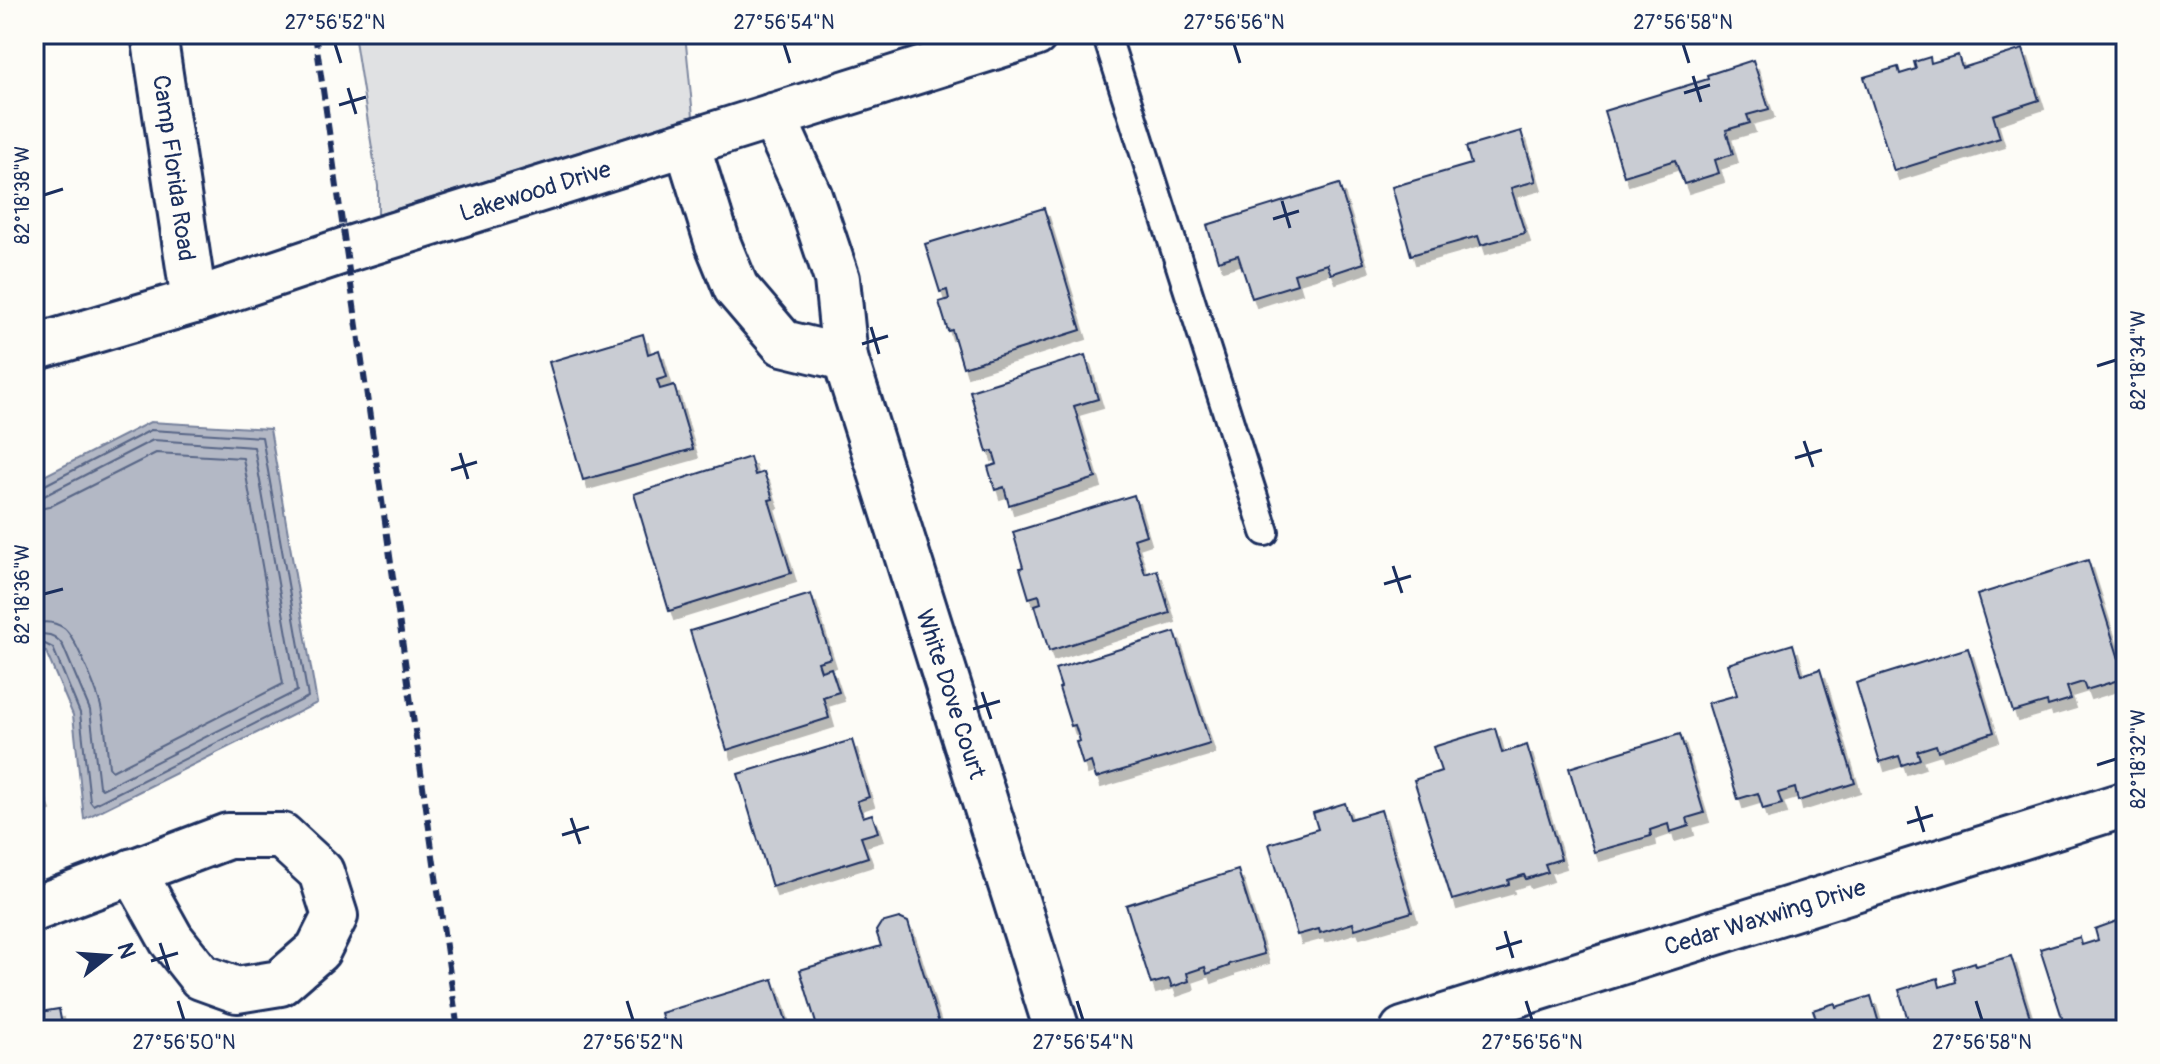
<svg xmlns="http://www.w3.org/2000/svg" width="2160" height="1064" font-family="Pangolin,sans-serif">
<defs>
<filter id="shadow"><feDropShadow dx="5" dy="9" stdDeviation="0" flood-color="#0004"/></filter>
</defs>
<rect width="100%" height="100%" fill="#fdfcf7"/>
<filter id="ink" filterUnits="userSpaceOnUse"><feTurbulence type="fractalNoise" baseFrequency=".0125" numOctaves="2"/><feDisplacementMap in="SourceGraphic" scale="16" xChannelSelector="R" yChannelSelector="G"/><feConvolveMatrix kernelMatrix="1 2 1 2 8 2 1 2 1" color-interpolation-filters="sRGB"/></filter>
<g filter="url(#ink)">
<polygon fill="#e0e1e3" stroke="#7e88a0" stroke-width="2" points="354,34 685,34 693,116 378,215 378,186"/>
<polygon fill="#b3b8c5" stroke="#76819c" stroke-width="2" points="150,422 270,429 317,703 84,819 73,715 46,652 34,655 34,481"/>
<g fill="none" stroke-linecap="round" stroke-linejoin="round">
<g stroke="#586687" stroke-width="2">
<polyline points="34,488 41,487 151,430 262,437 308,697 93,805 90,801 80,713 53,648 45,644 34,647"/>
<path d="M34,498L44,496L153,440L254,447L297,691L102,789L99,786L90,710L63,646C56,634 46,632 34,636"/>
<path d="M34,510L49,507L156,453L243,458L283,684L112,771L109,767C107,749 106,730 102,712C100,697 75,636 64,628C54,621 44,621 34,624"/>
</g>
</g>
<g fill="#c9ccd3" stroke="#1b2f5e" stroke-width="2" filter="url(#shadow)">
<polygon points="2023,49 2039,100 1993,115 2000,138 1894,171 1864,77 1898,67 1900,74 1916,69 1914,62 1930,57 1931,63 1958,55 1962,68"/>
<polygon points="1753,60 1769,109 1747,115 1750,123 1726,130 1733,154 1715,160 1719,173 1684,184 1675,160 1624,176 1604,111 1708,79 1707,75"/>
<polygon points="1521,131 1536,181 1511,188 1525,233 1481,245 1478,236 1411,255 1392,187 1471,164 1466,147"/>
<polygon points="1339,184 1364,263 1331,274 1327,264 1294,274 1297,284 1252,298 1238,255 1218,261 1207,225"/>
<polygon points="1044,208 1081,330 963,367 952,330 948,331 939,302 949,299 947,290 940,292 925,244"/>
<polygon points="643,334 648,354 659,350 667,377 657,380 660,389 674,385 693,449 583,480 549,362"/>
<polygon points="1085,355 1098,399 1074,406 1096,478 1009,505 1004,487 995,490 988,467 997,464 993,451 987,452 970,391"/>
<polygon points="750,457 755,475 764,472 773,499 769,500 791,573 669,611 634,494"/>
<polygon points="1134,495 1146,535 1134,539 1145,574 1157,570 1170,613 1049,651 1035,605 1041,603 1039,595 1029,598 1020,568 1023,567 1013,532"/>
<polygon points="2088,560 2125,678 2086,690 2083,682 2067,687 2071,699 2048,706 2047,702 2013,712 1977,595"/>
<polygon points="811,594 831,658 818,662 821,671 831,668 839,692 823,697 829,718 727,750 690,631"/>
<polygon points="1175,632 1210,744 1096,778 1091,762 1083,765 1076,742 1080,741 1075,725 1071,726 1059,688 1061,687 1055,669"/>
<polygon points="1793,644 1802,675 1820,669 1855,783 1798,801 1795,788 1778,793 1782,804 1763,809 1758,793 1738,799 1708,703 1737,695 1728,664"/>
<polygon points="1968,648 1994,732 1938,751 1936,745 1917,751 1920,759 1902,765 1899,756 1880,762 1856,683"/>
<polygon points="1495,728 1502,753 1527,745 1561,859 1545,864 1548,872 1526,879 1524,875 1508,880 1509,884 1452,900 1414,780 1441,771 1433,747"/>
<polygon points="1680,734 1704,813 1687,818 1689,826 1670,832 1668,824 1650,830 1651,836 1594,852 1569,768"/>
<polygon points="852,740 869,797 857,801 863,817 872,814 878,832 861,837 868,857 772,887 738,774"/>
<polygon points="34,771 45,801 34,805"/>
<polygon points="1345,803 1350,819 1381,810 1412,912 1355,929 1353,923 1320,933 1319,929 1297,935 1269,844 1318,829 1313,813"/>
<polygon points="1238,870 1264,954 1229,964 1229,966 1207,974 1205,967 1187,973 1189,981 1172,987 1169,979 1151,984 1126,905"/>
<polygon points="899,918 908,922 941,1030 818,1030 800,970 881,946 876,931 881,923"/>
<polygon points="2117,921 2118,926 2126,923 2126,1030 2066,1030 2040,949 2080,937 2082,945 2098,940 2095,929"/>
<polygon points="2011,956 2034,1030 1911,1030 1899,990 1938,978 1940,987 1956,982 1953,969 1975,962 1976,966"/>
<polygon points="773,979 789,1030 666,1030 661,1013"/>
<polygon points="1871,996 1881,1030 1761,1030 1798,1019 1800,1026 1817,1021 1813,1010 1835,1003 1836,1007"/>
<polygon points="59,1009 63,1030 34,1030 34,1013"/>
</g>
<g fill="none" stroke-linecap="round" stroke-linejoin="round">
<defs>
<polyline id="service" points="1106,34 1265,532"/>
<g id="minor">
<polyline points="154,34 194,301"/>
<polyline points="773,116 809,195 837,279 845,358 1057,1030"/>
<polyline points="687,144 718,244 736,288 783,343 845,358"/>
<polyline points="34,909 228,836 282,836 321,872 335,916 318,950 280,983 237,990 201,977 171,939 133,871"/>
<polyline points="1403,1030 2126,804"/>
</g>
<polyline id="tertiary" points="34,348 194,301 346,250 1035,34"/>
</defs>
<use href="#service" stroke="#1b2f5e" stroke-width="32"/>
<use href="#minor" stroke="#1b2f5e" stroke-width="50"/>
<use href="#tertiary" stroke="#1b2f5e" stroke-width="50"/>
<use href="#service" stroke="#fdfcf7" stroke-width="26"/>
<use href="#minor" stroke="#fdfcf7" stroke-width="44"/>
<use href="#tertiary" stroke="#fdfcf7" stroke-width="44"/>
<polyline stroke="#1b2f5e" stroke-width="6" stroke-dasharray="12 6" stroke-linecap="butt" points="315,34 458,1030"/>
</g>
</g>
<path fill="none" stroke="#1b2f5e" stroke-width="3" d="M335,44L341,63M784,44L790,63M1234,44L1240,63M1683,44L1689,63M1693,76L1701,102M348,88L356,114M1684,93L1710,85M339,105L366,97M44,195L63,189M1282,201L1290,228M1273,219L1299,211M871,327L879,354M862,344L888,336M2097,366L2116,360M1804,441L1813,467M460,453L468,479M1795,458L1822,450M451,470L477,462M1393,566L1402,593M1384,584L1411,576M44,594L63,589M982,692L991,719M973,709L1000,701M2097,765L2116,759M1916,806L1924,832M571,818L580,844M1907,823L1933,815M562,835L589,827M1505,931L1513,958M160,943L169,970M1496,949L1522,941M151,961L178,953M178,1001L184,1020M627,1001L633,1020M1077,1001L1083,1020M1526,1001L1532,1020M1976,1001L1982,1020"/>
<g text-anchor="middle" stroke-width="6" stroke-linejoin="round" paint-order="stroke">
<g font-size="24" fill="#1b2f5e" stroke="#fdfcf7">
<text transform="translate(174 168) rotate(82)" y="8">Camp Florida Road</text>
<text transform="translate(535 191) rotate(-17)" y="8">Lakewood Drive</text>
<text transform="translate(951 694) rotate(72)" y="8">White Dove Court</text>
<text transform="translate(1765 917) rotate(-17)" y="8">Cedar Waxwing Drive</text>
</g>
</g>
<rect width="2160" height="1064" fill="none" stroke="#fdfcf7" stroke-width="88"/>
<g transform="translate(108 956) rotate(73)" stroke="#fdfcf7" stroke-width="6" paint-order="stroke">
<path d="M0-6L14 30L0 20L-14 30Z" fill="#1b2f5e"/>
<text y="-12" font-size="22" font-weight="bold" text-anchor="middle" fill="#1b2f5e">N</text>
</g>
<rect x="44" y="44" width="2072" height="976" fill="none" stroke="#1b2f5e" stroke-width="3"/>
<g font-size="20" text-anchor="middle" fill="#1b2f5e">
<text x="335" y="29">27°56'52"N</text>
<text x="784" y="29">27°56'54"N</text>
<text x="1234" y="29">27°56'56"N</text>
<text x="1683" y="29">27°56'58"N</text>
<text transform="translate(22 195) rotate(-90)" y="7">82°18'38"W</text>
<text transform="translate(2138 360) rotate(-90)" y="7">82°18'34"W</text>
<text transform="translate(22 594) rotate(-90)" y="7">82°18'36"W</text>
<text transform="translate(2138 759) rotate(-90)" y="7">82°18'32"W</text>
<text x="184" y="1049">27°56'50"N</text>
<text x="633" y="1049">27°56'52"N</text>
<text x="1083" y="1049">27°56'54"N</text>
<text x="1532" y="1049">27°56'56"N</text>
<text x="1982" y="1049">27°56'58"N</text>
</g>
</svg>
